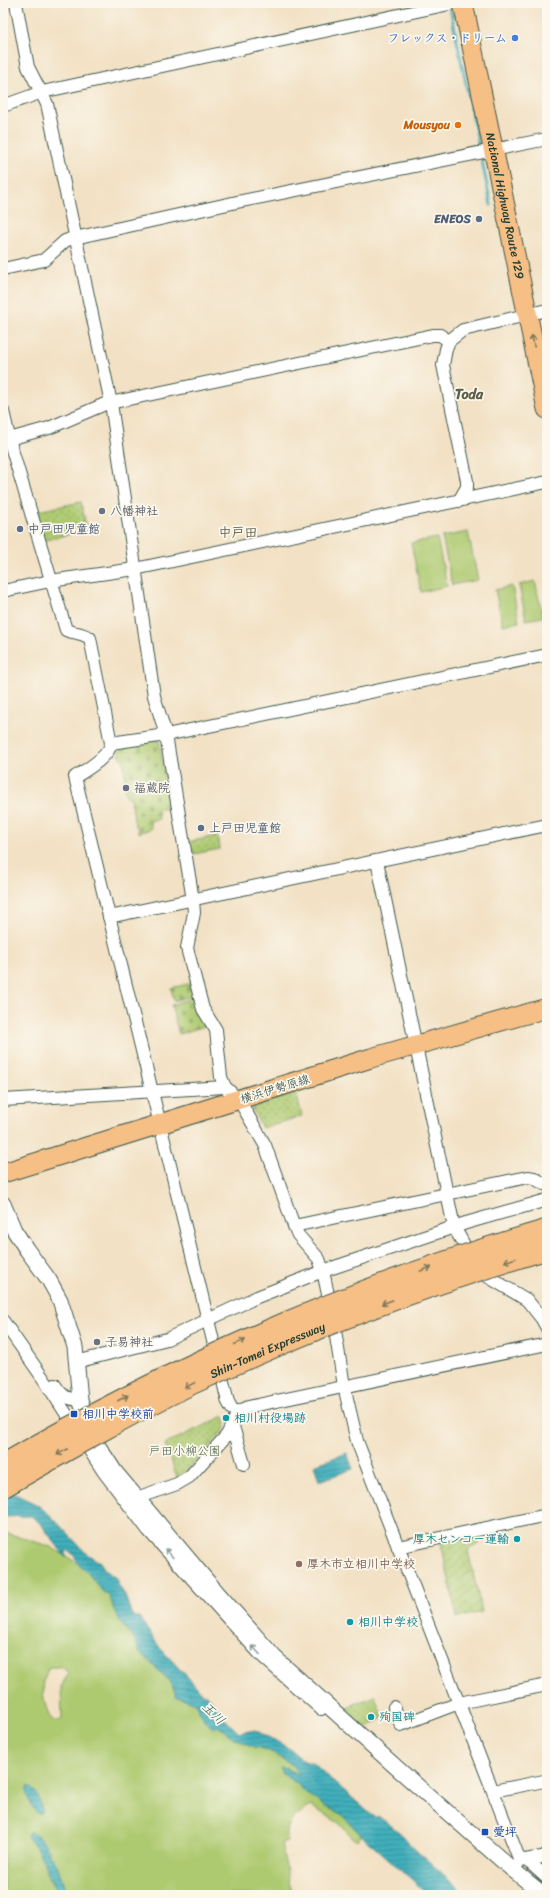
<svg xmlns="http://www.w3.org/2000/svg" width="550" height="1898" font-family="Sriracha,'Klee One',sans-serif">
<defs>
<pattern id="cemetery-stones" width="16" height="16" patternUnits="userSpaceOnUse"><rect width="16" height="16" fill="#aeca71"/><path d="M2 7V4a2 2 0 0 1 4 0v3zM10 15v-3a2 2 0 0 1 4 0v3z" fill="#8da55e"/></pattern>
<pattern id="park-dots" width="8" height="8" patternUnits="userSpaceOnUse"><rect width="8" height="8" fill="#aeca71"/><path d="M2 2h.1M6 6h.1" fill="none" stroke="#8da55e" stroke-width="1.8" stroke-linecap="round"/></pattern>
<pattern id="garden-furrows" width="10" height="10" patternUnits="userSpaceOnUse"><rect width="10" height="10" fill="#aeca71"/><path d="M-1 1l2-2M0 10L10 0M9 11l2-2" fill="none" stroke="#8da55e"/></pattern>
<pattern id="water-rules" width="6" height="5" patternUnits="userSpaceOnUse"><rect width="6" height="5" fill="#40afbb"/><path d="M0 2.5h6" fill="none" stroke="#359099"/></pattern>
</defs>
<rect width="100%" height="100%" fill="#fbf7ec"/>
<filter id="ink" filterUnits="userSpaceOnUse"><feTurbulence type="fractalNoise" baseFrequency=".025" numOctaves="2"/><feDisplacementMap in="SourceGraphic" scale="8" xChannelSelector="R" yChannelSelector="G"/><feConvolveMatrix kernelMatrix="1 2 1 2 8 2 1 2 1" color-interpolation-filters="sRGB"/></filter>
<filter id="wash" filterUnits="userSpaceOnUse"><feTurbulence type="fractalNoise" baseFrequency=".012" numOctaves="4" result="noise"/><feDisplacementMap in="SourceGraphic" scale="16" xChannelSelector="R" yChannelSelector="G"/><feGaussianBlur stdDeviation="0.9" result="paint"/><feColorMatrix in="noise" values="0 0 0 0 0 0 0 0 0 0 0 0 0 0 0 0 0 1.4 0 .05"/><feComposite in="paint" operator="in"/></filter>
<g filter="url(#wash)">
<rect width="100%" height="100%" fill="#f2e1c4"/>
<g fill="#aeca71" stroke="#668452" fill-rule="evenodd">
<polygon points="468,532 478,580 452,585 442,537"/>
<polygon points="437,538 447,586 421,592 411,543"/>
<polygon points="535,581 543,617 526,620 519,585"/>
<polygon points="512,586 519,622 503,625 495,590"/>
<path d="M3,1532L49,1546L79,1564L88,1573L101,1590L110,1597L114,1610L129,1634L135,1640L139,1652C147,1658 151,1664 158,1670C169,1680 172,1681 176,1696L195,1703L205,1721L218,1726L251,1746L268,1750L290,1764L301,1775L293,1773L286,1768L281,1773L296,1783L305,1792L326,1807L341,1814L361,1835L358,1841L351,1838C346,1823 323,1815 311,1806C294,1817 286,1820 287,1841L281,1843L292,1895H71C59,1885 62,1864 49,1855V1850L38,1836L27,1838L38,1849L50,1879L60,1895H3ZM49,1667H60L66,1670L68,1673L61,1687L62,1719L59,1721H53C42,1705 40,1684 49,1667Z"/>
</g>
<g fill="url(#cemetery-stones)" stroke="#668452">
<path d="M159,739L170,808L158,810L159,819L150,821L151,829L138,833L137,826H135L131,798L126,796C124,783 125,771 123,758H120L118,745Z"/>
<polygon points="191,983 193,995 174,1001 171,988"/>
<polygon points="194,997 208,1025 179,1034 171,1005"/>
</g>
<g fill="url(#park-dots)" stroke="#668452">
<polygon points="81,502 87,530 42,541 33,512"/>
<polygon points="217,836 220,849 189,855 187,842"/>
<polygon points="296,1092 302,1116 262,1128 253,1110 253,1107"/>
<polygon points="224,1416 226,1424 225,1429 185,1473 177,1477 165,1444"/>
<polygon points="375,1696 383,1718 365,1729 342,1709"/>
</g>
<polygon fill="url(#garden-furrows)" stroke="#668452" points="478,1535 480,1543 468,1550 482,1612 457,1618 441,1543"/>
<g fill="url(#water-rules)" stroke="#307678">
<polygon points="347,1453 353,1469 319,1481 314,1465"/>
<path d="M11,1492L38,1505L51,1516L87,1554L100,1562L106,1571L116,1578C118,1586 122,1589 125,1596C129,1603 128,1610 134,1617H139L160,1648L197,1687L202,1694L207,1695L222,1716L239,1733L255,1730L287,1747L304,1761L314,1764L375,1818L378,1816C388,1824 405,1834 410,1845L467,1895H429L373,1845L369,1843L341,1814L326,1807L305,1792L296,1783L281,1773L280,1768C288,1768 293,1773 300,1774L290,1764L268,1750L251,1746L231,1736L218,1726L213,1728L205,1721L195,1703L176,1696C172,1681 169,1680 158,1670C151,1664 147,1658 139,1652L135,1640L121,1623L114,1610L110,1597L101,1590L88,1573L79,1564L72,1553L65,1550L66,1558L41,1524L31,1516L3,1517V1496Z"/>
<path d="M29,1786C38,1790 40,1802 42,1811L39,1814C32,1811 25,1795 27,1787Z"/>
<path d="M29,1832C38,1832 49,1847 49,1855C62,1864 59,1885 71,1895H60C48,1879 42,1848 27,1838Z"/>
</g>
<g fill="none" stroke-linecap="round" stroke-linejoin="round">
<g stroke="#40afbb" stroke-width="3">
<polyline points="450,7 480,151"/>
<polyline points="481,156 491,205"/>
</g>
</g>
</g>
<g filter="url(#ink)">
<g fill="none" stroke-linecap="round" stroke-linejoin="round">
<defs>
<g id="minor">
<polyline points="16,3 28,67 47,104 111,403 154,696 166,735 193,900 194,913 187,948 203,1009 216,1030 221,1077 225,1087 239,1100 265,1145 294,1226 298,1235 319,1259 323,1271 333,1318 344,1386 357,1441 520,1861"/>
<polyline points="3,106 42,92 454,3"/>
<polyline points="3,269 44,260 65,241 70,239 237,202 547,139"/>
<path d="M3,411L11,446L66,630C75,634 79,631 90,638L111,743C110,756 86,770 75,777L228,1402L232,1409L238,1412"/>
<polyline points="9,439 49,428 105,404 433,335 440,335 449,341"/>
<polyline points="459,501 467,487 467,481 443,365 446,349 449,341 463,330 547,310"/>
<polyline points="3,591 50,581 135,569 547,482"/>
<polyline points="111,743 166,735 547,655"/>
<polyline points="377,861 454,1227 473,1261 487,1276 527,1300 542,1319 547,1328"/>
<polyline points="109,917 547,825"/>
<polyline points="3,1100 225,1087"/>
<polyline points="294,1226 528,1177 534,1178 544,1184"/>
<polyline points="3,1321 45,1381 103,1471 148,1530 261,1655 321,1709"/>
<polyline points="76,1362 167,1339 257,1297 323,1271 466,1223 547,1200"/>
<path d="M55,1385C62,1396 66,1399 80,1400"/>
<polyline points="232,1423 244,1464"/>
<polyline points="136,1498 177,1484 189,1477 227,1435 238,1412 248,1407 547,1344"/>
<polyline points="398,1547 547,1515"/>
<polyline points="394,1707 401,1725 459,1703 547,1685"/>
<polyline points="493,1791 544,1781"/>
<polyline points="527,1860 547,1878"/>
<polyline points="515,1867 520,1861 547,1856"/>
</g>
<polyline id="tertiary" points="3,1204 14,1230 27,1250 49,1280 60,1300 75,1347 80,1400 96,1443 115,1472 207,1581 274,1657 397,1768 513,1870 544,1895"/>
<polyline id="primary" points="3,1173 371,1058 547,1008"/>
<g id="trunk">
<path id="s1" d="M463,3L547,409"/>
</g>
</defs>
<use href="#minor" stroke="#3f564a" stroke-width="14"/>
<use href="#tertiary" stroke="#3f564a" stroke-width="17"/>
<use href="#primary" stroke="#3f564a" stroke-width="21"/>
<use href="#trunk" stroke="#3f564a" stroke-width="21"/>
<use href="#minor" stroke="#fff" stroke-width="12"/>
<use href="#tertiary" stroke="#fff" stroke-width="15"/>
<use href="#primary" stroke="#f5bf86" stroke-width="19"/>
<use href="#trunk" stroke="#f5bf86" stroke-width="19"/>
<defs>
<g id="motorway-bridge">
<path d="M3,1465C176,1364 354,1286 547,1230"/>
<path id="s2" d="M3,1487C65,1451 127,1415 191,1384C306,1330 425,1285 547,1249"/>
</g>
</defs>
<use href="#motorway-bridge" stroke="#3f564a" stroke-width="23" stroke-linecap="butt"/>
<use href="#motorway-bridge" stroke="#f5bf86" stroke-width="21"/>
</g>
<defs><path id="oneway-shaft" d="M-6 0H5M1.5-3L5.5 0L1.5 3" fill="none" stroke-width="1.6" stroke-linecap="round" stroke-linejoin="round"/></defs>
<g stroke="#7f7859">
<use href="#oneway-shaft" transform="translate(533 341) rotate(-102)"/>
<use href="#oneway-shaft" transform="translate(510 1260) rotate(163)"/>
<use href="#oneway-shaft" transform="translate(426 1269) rotate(-20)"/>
<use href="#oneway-shaft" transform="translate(387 1302) rotate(160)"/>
<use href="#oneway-shaft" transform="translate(240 1342) rotate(-24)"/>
<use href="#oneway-shaft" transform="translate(190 1385) rotate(154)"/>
<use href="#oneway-shaft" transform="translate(123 1398) rotate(-27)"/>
<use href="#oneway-shaft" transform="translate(62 1452) rotate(151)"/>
</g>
<g stroke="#8f9e9a">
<use href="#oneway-shaft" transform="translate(169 1553) rotate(-132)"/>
<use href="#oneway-shaft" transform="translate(256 1650) rotate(-132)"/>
</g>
</g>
<circle fill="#3f7fe0" stroke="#fbf7ec" stroke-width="1.5" cx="515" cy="38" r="4"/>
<circle fill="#e8710a" stroke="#fbf7ec" stroke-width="1.5" cx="458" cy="125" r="4"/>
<g fill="#5c6f8a" stroke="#fbf7ec" stroke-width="1.5">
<circle cx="479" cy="219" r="4"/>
<circle cx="20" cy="529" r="4"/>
<circle cx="201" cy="828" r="4"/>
</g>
<g fill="#6b7280" stroke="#fbf7ec" stroke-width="1.5">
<circle cx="102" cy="511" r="4"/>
<circle cx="126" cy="788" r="4"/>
<circle cx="97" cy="1342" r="4"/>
</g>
<g fill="#1a4fb4" stroke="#fbf7ec" stroke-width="1.5">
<rect x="70" y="1410" width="8" height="8" rx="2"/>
<rect x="481" y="1828" width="8" height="8" rx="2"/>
</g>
<g fill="#0f9aa8" stroke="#fbf7ec" stroke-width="1.5">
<circle cx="226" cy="1418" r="4"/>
<circle cx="517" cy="1539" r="4"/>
<circle cx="350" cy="1622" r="4"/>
<circle cx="371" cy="1717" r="4"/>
</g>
<circle fill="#8d6e63" stroke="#fbf7ec" stroke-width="1.5" cx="299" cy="1564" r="4"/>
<g text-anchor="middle" stroke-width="3.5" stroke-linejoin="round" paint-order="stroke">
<g font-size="12" font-weight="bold" fill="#366cbe" stroke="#fbf7ec" text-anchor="end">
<text x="507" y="42">フレックス・ドリーム</text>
</g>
<g font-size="12" font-weight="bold" fill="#c56008" stroke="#fbf7ec" text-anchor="end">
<text x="450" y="129">Mousyou</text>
</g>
<g font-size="12" fill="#1f3d34" stroke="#fbf7ec">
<text dy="4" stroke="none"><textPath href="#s1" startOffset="207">National Highway Route 129</textPath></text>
<text transform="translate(275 1089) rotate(-17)" y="4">横浜伊勢原線</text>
<text dy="4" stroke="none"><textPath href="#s2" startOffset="298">Shin-Tomei Expressway</textPath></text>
</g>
<g font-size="12" font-weight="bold" fill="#4e5e75" stroke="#fbf7ec" text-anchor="start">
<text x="471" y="223" text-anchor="end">ENEOS</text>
<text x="28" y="533">中戸田児童館</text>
<text x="209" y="832">上戸田児童館</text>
</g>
<g font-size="12" font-weight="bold" fill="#5b616d" stroke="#fbf7ec" text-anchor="start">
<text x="110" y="515">八幡神社</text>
<text x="134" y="792">福蔵院</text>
<text x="105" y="1346">子易神社</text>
</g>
<g font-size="12" font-weight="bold" fill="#164399" stroke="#fbf7ec" text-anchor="start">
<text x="82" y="1418">相川中学校前</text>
<text x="493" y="1836">愛坪</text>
</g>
<g font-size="12" font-weight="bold" fill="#0d838f" stroke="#fbf7ec" text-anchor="start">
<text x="234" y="1422">相川村役場跡</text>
<text x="509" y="1543" text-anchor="end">厚木センコー運輸</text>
<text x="358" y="1626">相川中学校</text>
<text x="379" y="1721">殉国碑</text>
</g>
<g font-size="12" fill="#436043" stroke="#fbf7ec">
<text x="185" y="1455">戸田小柳公園</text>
</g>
<g font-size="12" font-weight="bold" fill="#785e54" stroke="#fbf7ec" text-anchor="start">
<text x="307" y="1568">厚木市立相川中学校</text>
</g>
<g font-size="13" font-weight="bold" fill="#5f6049" stroke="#fbf7ec">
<text x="238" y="537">中戸田</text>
</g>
<g font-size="13" font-style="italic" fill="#295f5c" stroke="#fbf7ec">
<text transform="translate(214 1713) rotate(44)" y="5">玉川</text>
</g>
<g font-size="14" font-weight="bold" fill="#5f6049" stroke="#fbf7ec">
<text x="469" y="399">Toda</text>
</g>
</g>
<rect width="550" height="1898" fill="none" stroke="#fbf7ec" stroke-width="16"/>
</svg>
